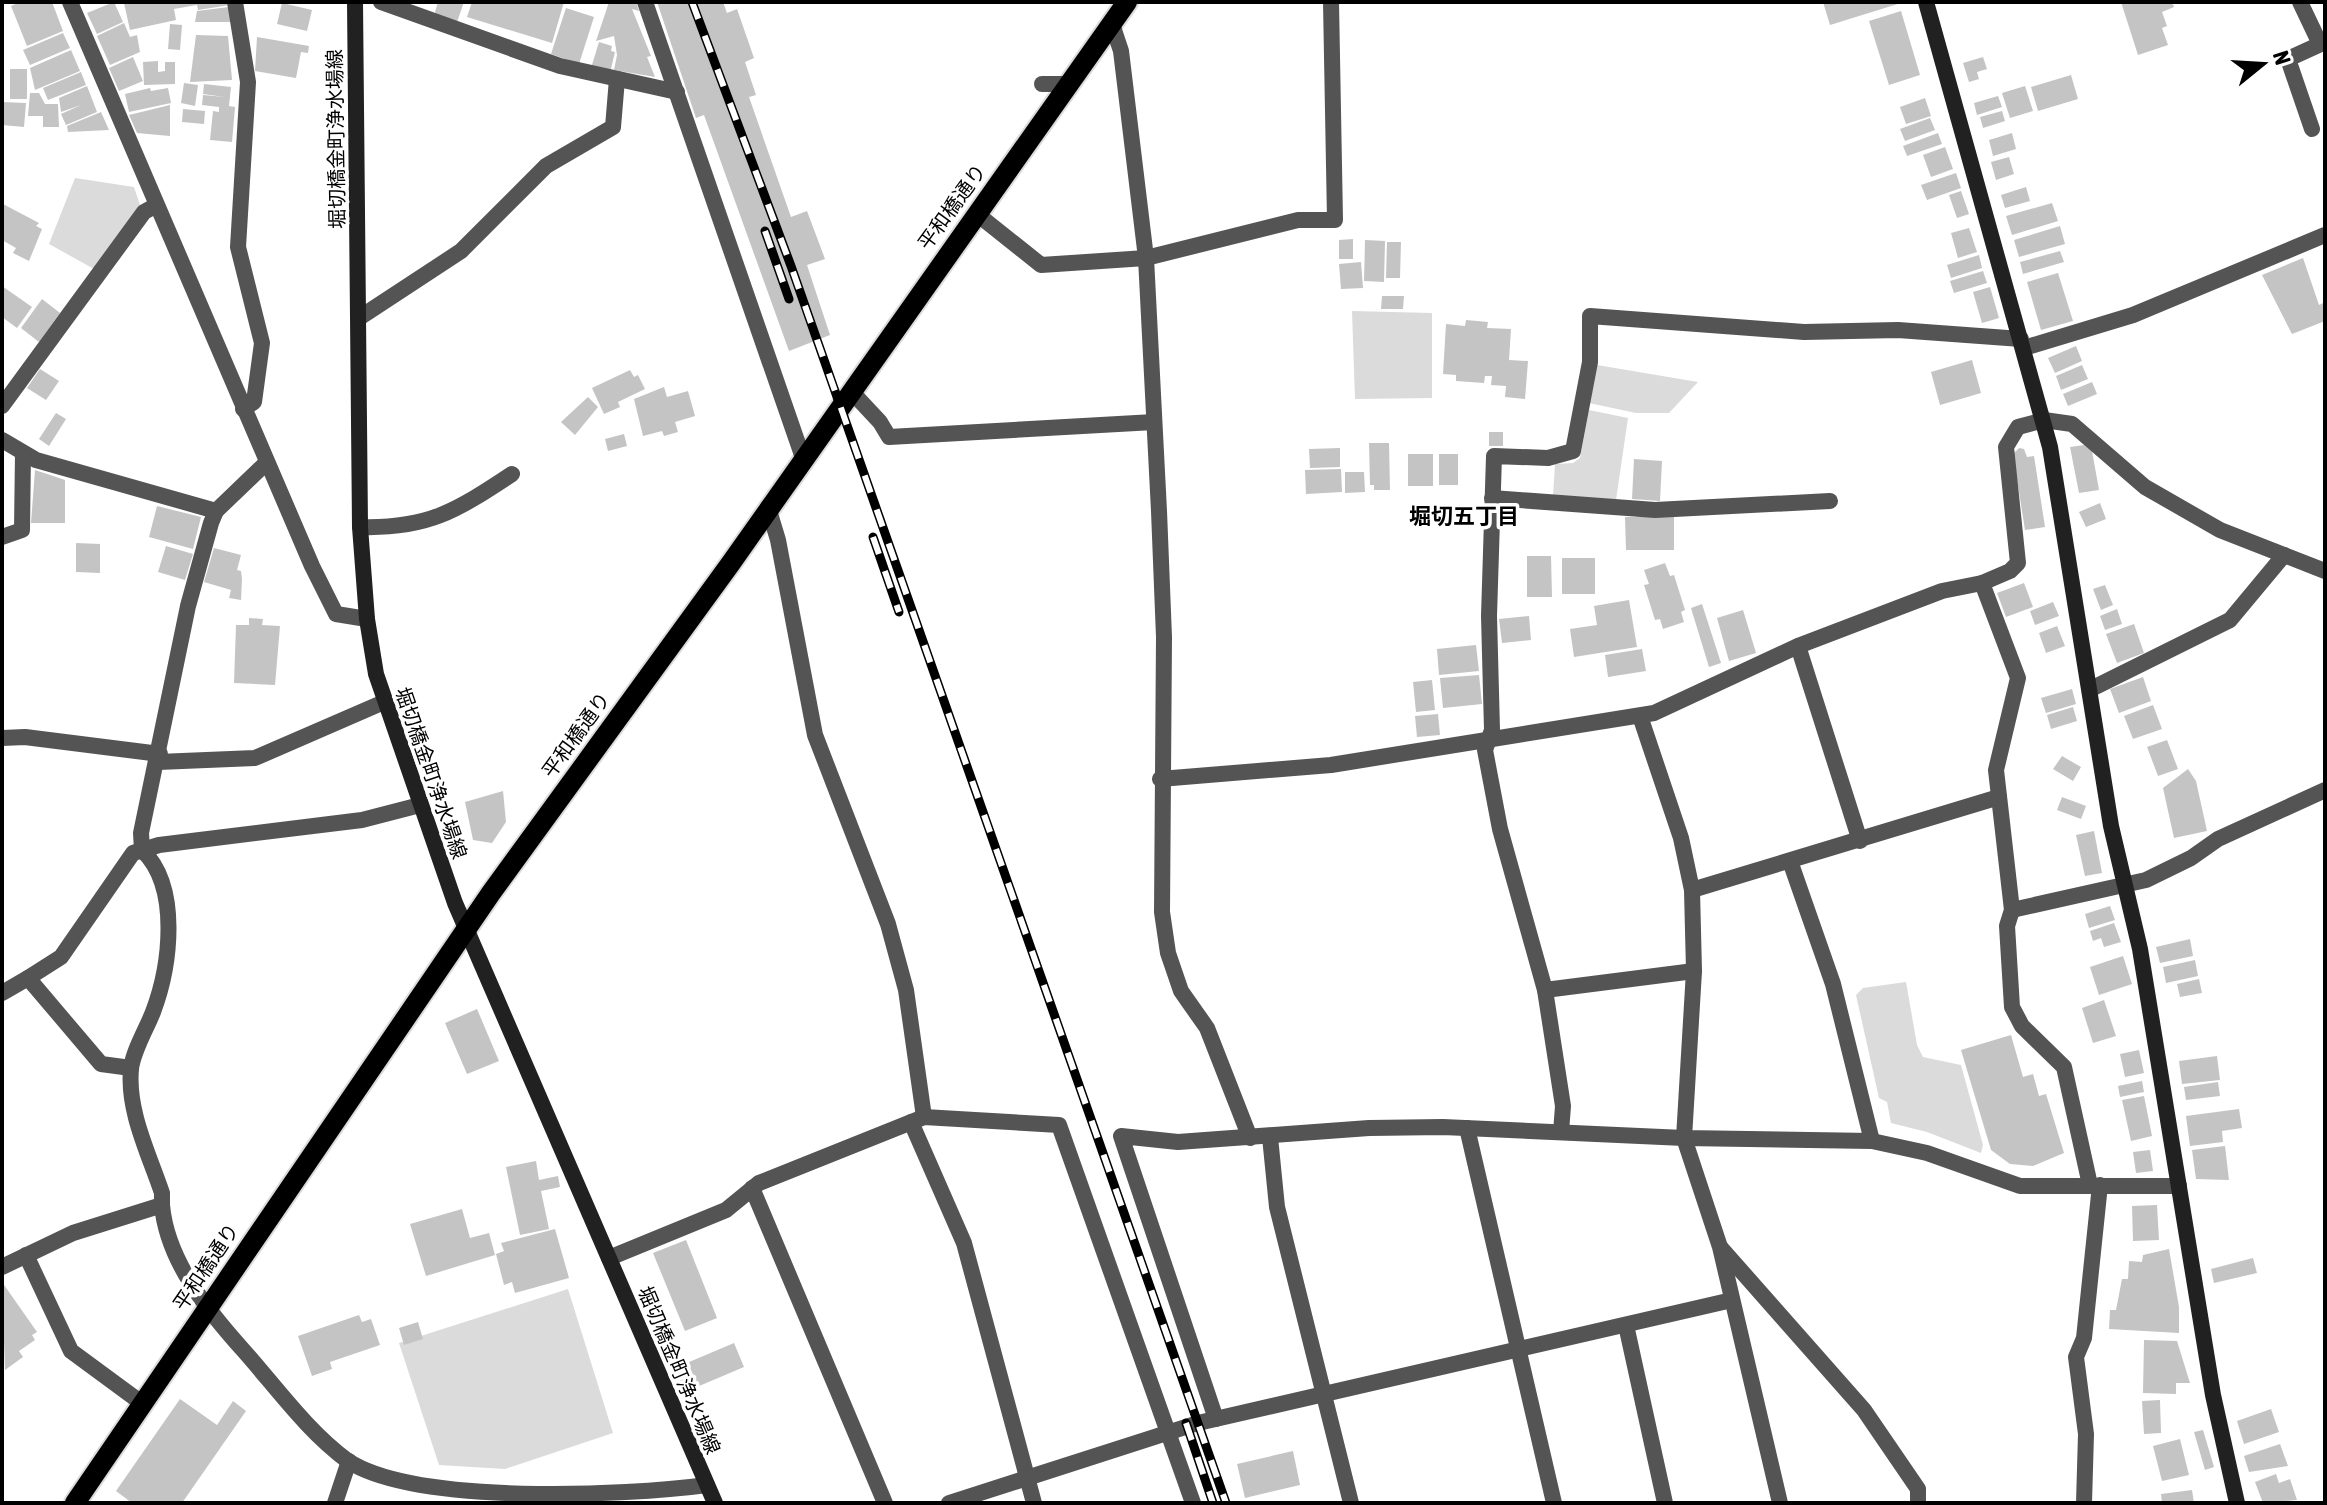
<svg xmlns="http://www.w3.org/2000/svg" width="2327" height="1505" font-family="'Asap Condensed','Noto Sans JP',sans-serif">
<rect width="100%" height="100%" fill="#fff"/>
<g fill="#dbdbdb">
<polygon points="75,178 134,187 140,205 94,269 49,244"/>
<polygon points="1352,311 1432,313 1432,398 1355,399"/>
<polygon points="1597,365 1698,382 1669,413 1636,413 1589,403"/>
<polygon points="1589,410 1628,418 1616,500 1553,496 1555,464 1573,463 1580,458"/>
<polygon points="1906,982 1917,1045 1923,1057 1961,1065 1983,1145 1981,1153 1927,1132 1891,1123 1887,1102 1879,1098 1856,995 1863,988"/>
<polygon points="568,1289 613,1433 505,1469 439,1465 399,1343"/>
</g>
<g fill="#c4c4c4">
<polygon points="20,2 52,2 63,31 27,46 11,6"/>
<polygon points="114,2 123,22 97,34 87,13"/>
<polygon points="229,2 230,5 198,10 197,5 174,9 176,20 130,30 124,3"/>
<polygon points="438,2 464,2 456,25 438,19 435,12"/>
<polygon points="472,2 564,2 552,43 467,17"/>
<polygon points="609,2 636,2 639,11 632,9 651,56 647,57 655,77 614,70 617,55 614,36 596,41"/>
<polygon points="657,2 723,2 727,13 737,9 754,58 745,62 756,95 749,97 791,217 807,211 825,259 807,265 830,335 789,351 704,115 696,118"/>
<polygon points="1823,2 1901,2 1901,3 1830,25"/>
<polygon points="2121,2 2172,2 2174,7 2162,12 2167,26 2162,28 2168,45 2138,55"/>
<polygon points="282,3 312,10 307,31 277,24"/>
<polygon points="229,7 231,22 195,22 197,11"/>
<polygon points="566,8 594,17 579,64 551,54"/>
<polygon points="1901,11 1920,75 1889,85 1869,21"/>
<polygon points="124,23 130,37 137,35 140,52 110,65 97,36"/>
<polygon points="170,24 182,25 180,50 168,49"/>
<polygon points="63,33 70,48 30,65 23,50"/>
<polygon points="196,35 228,36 232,80 190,82"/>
<polygon points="257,37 309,46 308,53 301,52 296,78 255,71"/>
<polygon points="599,42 612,46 611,51 615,52 610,73 591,68"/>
<polygon points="71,50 80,71 35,90 30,68"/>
<polygon points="133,57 143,81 119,91 109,68"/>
<polygon points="1983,57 1987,69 1977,72 1979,79 1969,82 1963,63"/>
<polygon points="158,61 158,72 165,71 165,62 175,62 175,84 144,85 143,62"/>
<rect x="10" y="69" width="17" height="30"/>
<polygon points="81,72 86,85 48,100 43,88"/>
<polygon points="2071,75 2078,99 2038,111 2031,87"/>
<polygon points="184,83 198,85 195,106 181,103"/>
<polygon points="204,84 231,87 229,106 235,107 232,142 210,140 213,111 219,112 219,107 202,105 203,95 225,97 203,94"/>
<polygon points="87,86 97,112 66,125 61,114 81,105 61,112 59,98"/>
<polygon points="2025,86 2033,111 2010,118 2002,93"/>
<polygon points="150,88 151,91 168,88 171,103 129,112 125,94"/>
<polygon points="30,93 39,93 45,104 58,104 59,127 43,127 43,116 28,116"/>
<polygon points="1998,96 2002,107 1977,115 1974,103"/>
<polygon points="1925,98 1931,116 1906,124 1900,107"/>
<polygon points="2,102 26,103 24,127 2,125"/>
<polygon points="170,105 170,136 137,133 129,115"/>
<polygon points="183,109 205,111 204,124 182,122"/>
<polygon points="2002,111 2005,121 1983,128 1980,117"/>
<polygon points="101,112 109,130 68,132 67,126"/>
<polygon points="1930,118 1935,130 1905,141 1900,129"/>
<polygon points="1938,133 1942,144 1907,156 1903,146"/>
<polygon points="2012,133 2016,149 1993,156 1989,140"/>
<polygon points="1945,147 1953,169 1931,177 1923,155"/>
<polygon points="2009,157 2014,174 1996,180 1991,162"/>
<polygon points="1956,173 1961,188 1927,200 1921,185"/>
<polygon points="2026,187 2030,201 2005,208 2001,195"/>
<polygon points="1961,191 1969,214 1957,218 1949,195"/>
<polygon points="2052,203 2058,221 2012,235 2006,216"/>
<polygon points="3,204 39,223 36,226 42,229 29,261 13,253 16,248 2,240"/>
<polygon points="2060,226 2065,244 2019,257 2014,240"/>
<polygon points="1969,228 1977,252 1958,258 1951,233"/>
<polygon points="1353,239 1353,259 1339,259 1339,240"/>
<polygon points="1365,240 1385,241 1384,282 1364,281"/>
<polygon points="1387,242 1401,242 1400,278 1386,278"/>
<polygon points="2060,251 2064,262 2023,274 2020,262"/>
<polygon points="1979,255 1982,268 1951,278 1947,265"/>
<polygon points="2303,258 2319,305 2325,302 2325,321 2292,334 2262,275"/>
<polygon points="1361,262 1363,288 1341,289 1339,264"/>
<polygon points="1983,271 1987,283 1954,293 1950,281"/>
<polygon points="2058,273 2073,321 2041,330 2027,282"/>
<polygon points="2,286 32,307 17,328 2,317"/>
<polygon points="1990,287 1999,318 1982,323 1973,292"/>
<polygon points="1382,296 1404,296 1403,309 1381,309"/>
<polygon points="42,299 60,313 39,342 21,328"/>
<polygon points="1466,320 1488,322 1487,328 1511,329 1509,360 1528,361 1525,399 1505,397 1506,386 1491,385 1492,376 1485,376 1484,383 1456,381 1456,375 1443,374 1446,324 1465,326"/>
<polygon points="2076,346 2082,361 2055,373 2048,358"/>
<polygon points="1972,360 1981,393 1940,405 1931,372"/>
<polygon points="2082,365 2088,379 2061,390 2056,376"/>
<polygon points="40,369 59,381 46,400 27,388"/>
<polygon points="630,370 634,377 638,375 645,389 618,402 620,407 604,414 592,388"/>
<polygon points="2092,382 2097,394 2068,406 2063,394"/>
<polygon points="664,387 667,397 688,391 695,416 675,422 678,432 664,436 662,431 643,436 634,399"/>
<polygon points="588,397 598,407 575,435 561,422"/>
<polygon points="56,413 66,419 49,446 39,439"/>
<rect x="1489" y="432" width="14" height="14"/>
<polygon points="624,434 627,446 608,451 605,439"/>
<polygon points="1369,443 1389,443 1390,490 1374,490 1374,485 1370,485"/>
<polygon points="2084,445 2092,451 2099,490 2079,493 2070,447"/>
<polygon points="1340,448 1340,467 1310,468 1309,449"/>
<polygon points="2019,448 2024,449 2027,457 2034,456 2045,527 2025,530 2013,454"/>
<rect x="1408" y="454" width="25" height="32"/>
<rect x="1439" y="454" width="19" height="31"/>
<polygon points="1634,459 1662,461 1660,501 1632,499"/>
<polygon points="1341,469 1342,492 1306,494 1305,470"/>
<polygon points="35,470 65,480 65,523 31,523"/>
<polygon points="1345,472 1364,472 1365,492 1345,493"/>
<polygon points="2100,503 2106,519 2086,527 2079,512"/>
<polygon points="157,506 201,517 193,549 149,537"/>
<polygon points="1625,517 1674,517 1674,550 1626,550"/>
<polygon points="76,543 100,544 100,573 76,572"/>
<polygon points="166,546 193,554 185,580 158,572"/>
<polygon points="214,548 241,555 237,570 241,571 242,579 241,600 229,598 231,590 204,582"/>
<polygon points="1527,556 1551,556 1552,597 1527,597"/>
<rect x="1562" y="558" width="33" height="36"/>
<polygon points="1665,563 1670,576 1674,575 1685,610 1681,612 1684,622 1663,629 1660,619 1655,620 1644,585 1649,584 1644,570"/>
<polygon points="2024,583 2033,607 2006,617 1997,593"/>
<polygon points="2105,585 2113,605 2101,610 2093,589"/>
<polygon points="1629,600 1637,647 1574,657 1570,629 1597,625 1594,606"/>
<polygon points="2053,602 2059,616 2035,625 2030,611"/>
<polygon points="1702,604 1721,663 1709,667 1691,608"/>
<polygon points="2117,609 2122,624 2105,630 2100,616"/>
<polygon points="1743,610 1756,653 1729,661 1717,618"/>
<polygon points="1529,616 1531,640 1502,643 1499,619"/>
<polygon points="249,618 263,619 262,625 280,626 275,685 234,683 236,625 249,625"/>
<polygon points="2134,624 2144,653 2117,663 2106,634"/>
<polygon points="2057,626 2065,646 2046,653 2039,633"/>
<polygon points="1476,645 1479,671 1439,675 1437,649"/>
<polygon points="1642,649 1646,671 1608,677 1605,655"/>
<polygon points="1479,675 1482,704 1443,708 1440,678"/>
<polygon points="2143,677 2151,701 2119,713 2110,689"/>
<polygon points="1432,680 1435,710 1416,712 1413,682"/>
<polygon points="2072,689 2076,704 2046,713 2041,698"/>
<polygon points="2153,705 2162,729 2133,739 2124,716"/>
<polygon points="2073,707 2077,721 2051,729 2047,715"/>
<polygon points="1438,714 1440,735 1417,737 1415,716"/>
<polygon points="2167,740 2178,769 2158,776 2147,747"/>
<polygon points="2062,756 2081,767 2073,781 2053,769"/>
<polygon points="2188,769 2196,781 2207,831 2174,838 2163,788"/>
<polygon points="503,791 506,822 492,843 473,840 465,802"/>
<polygon points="2062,797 2086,806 2081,819 2057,810"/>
<polygon points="2094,831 2102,873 2085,876 2076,835"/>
<polygon points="2110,906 2115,920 2089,928 2085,914"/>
<polygon points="2114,923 2121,942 2104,947 2101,938 2093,941 2090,931"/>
<polygon points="2190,939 2193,956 2160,963 2156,947"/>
<polygon points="2123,956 2132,984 2099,995 2090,967"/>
<polygon points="2195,960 2198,976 2166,983 2163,967"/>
<polygon points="2199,979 2202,993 2180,997 2177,984"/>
<polygon points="2104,1000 2116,1036 2093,1043 2082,1008"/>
<polygon points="477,1009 499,1061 467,1074 445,1023"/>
<polygon points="2011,1035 2023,1077 2033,1074 2039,1096 2046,1094 2064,1153 2033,1166 2010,1164 1991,1150 1961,1050"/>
<polygon points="2139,1050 2144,1073 2125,1077 2120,1054"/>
<polygon points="2217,1056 2220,1080 2182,1084 2179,1061"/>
<polygon points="2142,1081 2144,1092 2120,1097 2118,1086"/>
<polygon points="2218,1082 2220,1096 2186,1100 2184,1087"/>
<polygon points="2144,1096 2152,1136 2131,1141 2122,1100"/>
<polygon points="2239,1109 2242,1128 2222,1131 2223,1142 2190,1146 2186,1116"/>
<polygon points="2225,1146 2229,1180 2196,1179 2192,1150"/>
<polygon points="2150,1150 2153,1171 2136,1173 2133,1152"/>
<polygon points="536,1161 539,1180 558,1176 560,1187 541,1191 549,1229 520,1235 506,1167"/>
<polygon points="2157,1205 2159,1240 2133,1241 2132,1206"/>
<polygon points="462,1209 470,1238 489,1233 495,1255 426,1276 410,1224"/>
<polygon points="555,1229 569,1278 515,1293 512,1282 504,1285 496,1254 504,1251 501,1243"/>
<polygon points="686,1240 717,1318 685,1331 653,1253"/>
<polygon points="2169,1249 2179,1307 2179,1333 2109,1329 2110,1310 2116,1310 2122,1279 2128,1279 2129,1261 2142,1262 2143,1255"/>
<polygon points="2253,1258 2257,1273 2214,1283 2211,1269"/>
<polygon points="2,1282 37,1332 32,1335 35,1340 19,1351 23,1357 5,1370"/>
<polygon points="359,1315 362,1322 371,1319 380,1345 330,1362 332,1369 312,1376 298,1336"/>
<polygon points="418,1322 423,1339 404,1345 399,1328"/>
<polygon points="2144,1340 2177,1341 2190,1383 2176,1383 2176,1394 2143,1393"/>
<polygon points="734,1343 744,1367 685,1392 675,1368"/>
<polygon points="180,1399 217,1425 233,1401 246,1411 182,1503 132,1503 116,1491"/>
<polygon points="2160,1400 2161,1433 2144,1434 2142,1401"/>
<polygon points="2271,1409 2279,1432 2244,1444 2237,1421"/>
<polygon points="2203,1430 2214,1467 2205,1470 2194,1432"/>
<polygon points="2180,1439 2189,1475 2162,1481 2153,1446"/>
<polygon points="2280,1444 2288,1466 2249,1472 2244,1456"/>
<polygon points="1293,1451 1300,1485 1245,1498 1237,1464"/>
<polygon points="2276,1474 2279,1483 2290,1479 2297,1500 2263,1503 2255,1482"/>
<polygon points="2192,1490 2194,1503 2162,1503 2161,1494"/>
</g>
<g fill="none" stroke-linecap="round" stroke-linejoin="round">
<defs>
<polyline id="primary" points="75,1503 491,893 731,563 1127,2"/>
</defs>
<use href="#primary" stroke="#dbdbdb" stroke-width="24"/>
<g stroke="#545454" stroke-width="16">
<polyline points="70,2 312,566 336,614 367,619"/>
<polyline points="235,2 248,82 238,247 262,343 254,402 243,409"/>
<polyline points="381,2 560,66 677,92"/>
<polyline points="645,2 803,458"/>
<polyline points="2300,2 2320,44"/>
<polyline points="1112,24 1121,51 1146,258 1159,511 1164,637 1162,912 1168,953 1181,991 1207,1028 1250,1138"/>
<polyline points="1042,84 1069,84"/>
<polyline points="2312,129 2288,59 2325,42"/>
<polyline points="977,214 1041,265 1146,258 1298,220 1335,220 1331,2"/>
<polyline points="359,318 461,251 546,166 613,127 617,79"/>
<polyline points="2024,348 2133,315 2325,235"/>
<polyline points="851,391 880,422 889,437 1154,422"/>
<polyline points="2,406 144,212 155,206"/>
<polyline points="2,440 36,460 216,511"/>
<polyline points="1492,498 1655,510 1830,501"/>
<polyline points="768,507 778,540 815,735 888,924 906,990 924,1117"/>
<path d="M360,527C428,529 456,511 512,474"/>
<polyline points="2,537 22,530 23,453"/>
<polyline points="1982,583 2018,678 1996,770 2012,910 2007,926 2012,1007 2022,1026 2064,1067 2090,1185"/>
<polyline points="1798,646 1860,841"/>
<polyline points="2091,689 2230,620 2284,555"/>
<polyline points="1640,716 1681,838 1692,890 1694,971 1684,1138 1720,1247 1780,1503"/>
<polyline points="2,738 25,737 160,754"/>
<polyline points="158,762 255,758 384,702"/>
<polyline points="1160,779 1331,765 1654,713 1798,646 1942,591 1982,583 2010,571 2018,563 2006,447 2018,427 2044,420 2072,424 2145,487 2220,530 2325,571"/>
<polyline points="1790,861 1833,984 1872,1141"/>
<polyline points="1692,890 1999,797"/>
<polyline points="2012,910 2146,880 2191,858 2218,839 2325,790"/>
<polyline points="28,978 61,957 133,853 159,845 362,820 420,805"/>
<polyline points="1545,990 1694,971"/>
<polyline points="2,993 28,978 101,1064 131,1068"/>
<polyline points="911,1122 964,1243 1034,1503"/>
<polyline points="1467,1128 1554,1503"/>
<polyline points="1561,1132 1563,1106 1545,990 1500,829 1485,750 1492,730 1489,616 1494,456 1548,458 1573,451 1590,362 1590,316 1804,332 1898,330 2021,339"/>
<polyline points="1270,1137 1277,1207 1351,1503"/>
<polyline points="752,1188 885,1503"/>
<path d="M162,1205V1193C149,1154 127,1111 131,1069C133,1051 146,1030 153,1012C170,967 181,887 142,850L141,833L188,606L211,523L216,511L265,464"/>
<polyline points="1721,1248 1864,1410 1918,1489 1918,1503"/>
<polyline points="26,1255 71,1351 143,1404"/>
<polyline points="609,1258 726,1210 759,1183 924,1117 1059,1125 1193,1503"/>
<path d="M2,1267L73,1233L162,1205C167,1261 208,1311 244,1351C276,1387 308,1432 348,1461C416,1505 625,1496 707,1485"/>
<polyline points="1626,1325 1665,1503"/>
<polyline points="1216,1419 1121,1136 1178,1142 1369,1128 1443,1127 1684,1138 1872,1141 1927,1153 2020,1186 2179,1186"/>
<polyline points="335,1503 349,1461"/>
<polyline points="949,1503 1198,1423 1732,1300"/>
<polyline points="2084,1503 2086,1434 2076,1357 2084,1338 2100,1185"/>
</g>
<g stroke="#212121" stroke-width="16">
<polyline points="355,2 360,527 367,619 376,674 455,903 715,1503"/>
<polyline points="1926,2 2050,447 2111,826 2140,949 2213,1395 2237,1503"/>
</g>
<use href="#primary" stroke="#000" stroke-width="20"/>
<defs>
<g id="rail">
<polyline points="692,2 791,266 1226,1503"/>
<polyline points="765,231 789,299"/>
<polyline points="873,537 899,612"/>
<polyline points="1186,1423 1213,1503"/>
</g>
</defs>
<use href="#rail" stroke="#000" stroke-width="9"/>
<use href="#rail" stroke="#fff" stroke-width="6" stroke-dasharray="18" stroke-linecap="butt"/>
</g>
<g text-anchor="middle" stroke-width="7" stroke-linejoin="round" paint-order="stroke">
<g font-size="20" fill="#000" stroke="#fff">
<text transform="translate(336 139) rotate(-91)" y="7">堀切橋金町浄水場線</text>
<text transform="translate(952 207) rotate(-54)" y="7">平和橋通り</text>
<text transform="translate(576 735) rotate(-54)" y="7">平和橋通り</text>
<text transform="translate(431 773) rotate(71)" y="7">堀切橋金町浄水場線</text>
<text transform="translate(206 1267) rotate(-56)" y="7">平和橋通り</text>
<text transform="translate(679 1370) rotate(67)" y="7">堀切橋金町浄水場線</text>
</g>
<g font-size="22" font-weight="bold" fill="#000" stroke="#fff">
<text x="1464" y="524">堀切五丁目</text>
</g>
</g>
<rect width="2327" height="1505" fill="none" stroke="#000000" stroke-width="8"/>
<g transform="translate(2263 64) rotate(72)" stroke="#ffffff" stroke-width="6" paint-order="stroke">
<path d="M0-6L14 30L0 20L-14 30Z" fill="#000000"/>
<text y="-12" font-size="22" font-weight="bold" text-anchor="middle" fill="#000000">N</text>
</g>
</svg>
